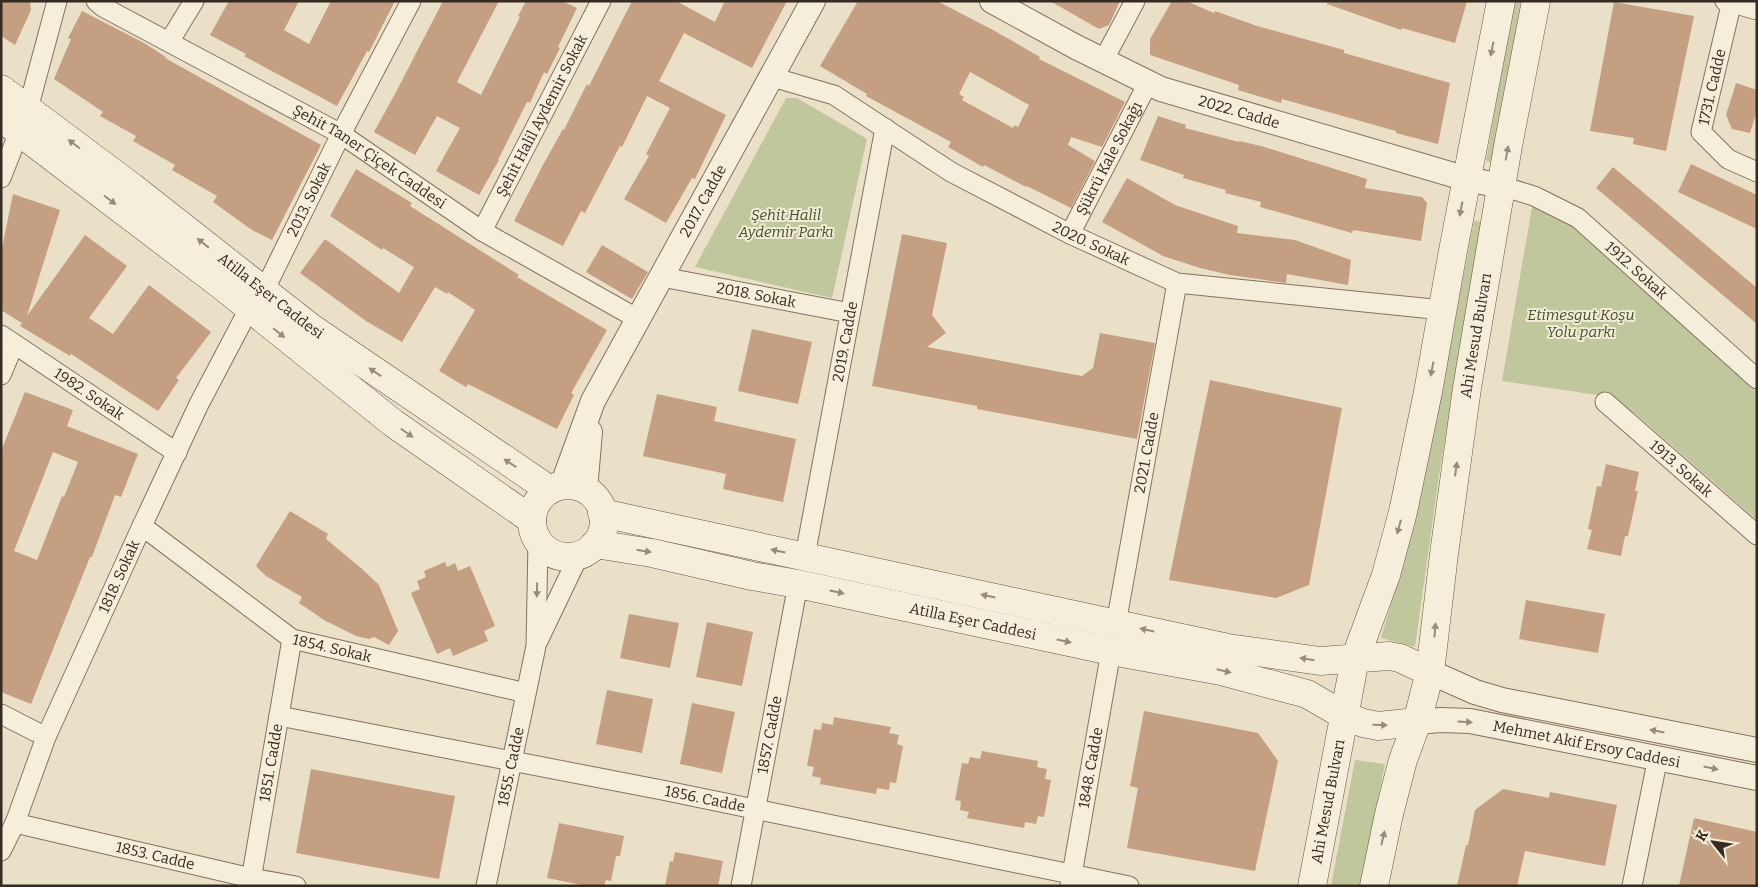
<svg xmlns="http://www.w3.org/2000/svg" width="1758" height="887" font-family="Bitter,serif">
<rect width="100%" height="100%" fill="#eae0c8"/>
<g fill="#c1c79c">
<polygon points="1514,1 1521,1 1492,162 1486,161"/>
<polygon points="786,98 797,98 867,139 832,298 695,267"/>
<polygon points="1532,207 1561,215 1757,392 1757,520 1637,415 1611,397 1502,381"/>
<polygon points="1474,221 1482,222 1439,475 1415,647 1381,638 1410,539 1424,480"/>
<polygon points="1355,760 1385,764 1361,886 1331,886"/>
</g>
<g fill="#c49f81" fill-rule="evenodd">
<polygon points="1,1 30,1 31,10 15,45 1,36"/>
<polygon points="229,1 299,1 284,30 309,44 331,1 395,1 369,52 367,51 337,106 244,56 246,54 210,35"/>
<polygon points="443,1 499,1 457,82 481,95 520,17 518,16 526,1 562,1 577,8 558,47 560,48 547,74 544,72 530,103 527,102 498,160 499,160 479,195 436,171 460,128 437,116 415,155 374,132 395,94"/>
<polygon points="632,1 676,1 715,22 725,1 787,1 752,68 684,33 659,81 726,115 695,179 692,178 666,223 624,199 649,156 646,154 670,108 647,96 622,147 620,146 585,213 581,211 563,246 514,221 544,163 563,129 564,130 587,84 589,86"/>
<path d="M858,1H937L993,30L1040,57L1039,59L1125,102L1102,147L1071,137L1068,145L1095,161L1071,208L1027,186L1026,187L984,165L983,167L948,147L951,142L866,96L867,94L820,66ZM970,72L1029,105L1018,127L1014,125L1013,128L962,100L964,97L959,94Z"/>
<polygon points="1050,1 1120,1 1109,25 1099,29"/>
<polygon points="1172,1 1186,1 1214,13 1215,11 1257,26 1344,50 1344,53 1450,83 1438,144 1396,133 1396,131 1282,99 1281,103 1238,90 1239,85 1150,55 1150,39"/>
<polygon points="1327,1 1467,1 1455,43 1402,28 1401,30 1327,4"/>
<polygon points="1614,2 1694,16 1666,151 1633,144 1634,138 1590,131"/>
<polygon points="82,11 144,43 166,57 165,58 321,145 272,240 252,230 213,202 217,196 172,170 175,165 133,141 136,136 100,116 103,112 54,79 71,39 68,38"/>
<polygon points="1736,83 1757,90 1757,110 1750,133 1732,129 1726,115"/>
<polygon points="1158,116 1186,125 1185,128 1239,142 1239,141 1261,146 1367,179 1365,188 1422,197 1427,203 1421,241 1353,230 1352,233 1260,207 1261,202 1225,193 1226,190 1183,178 1184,175 1140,160"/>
<polygon points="1691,164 1757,195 1757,229 1678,192"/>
<polygon points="1613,167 1757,288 1757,324 1596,188"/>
<polygon points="356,169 412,203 410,206 519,275 517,277 607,330 571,393 574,395 557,429 468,384 466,387 439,371 475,310 448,292 447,294 435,287 402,342 366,321 300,273 325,239 399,293 414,267 383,248 382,250 330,216"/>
<polygon points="1127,178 1175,205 1238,226 1237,233 1295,240 1351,260 1348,285 1287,274 1286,283 1230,275 1200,268 1163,256 1102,222"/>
<polygon points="13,194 60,210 27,316 85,235 127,266 89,318 113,334 149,285 211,332 176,378 179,380 158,411 71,354 70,356 20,326 22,323 1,310 1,253"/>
<polygon points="902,234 947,243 932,315 946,333 927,347 1082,376 1093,368 1100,333 1155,343 1137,439 977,409 977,406 872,386"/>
<polygon points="602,245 648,272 632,299 586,272"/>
<polygon points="752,329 812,342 798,404 738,391"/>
<polygon points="1210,380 1342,408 1309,585 1276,598 1169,580"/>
<path d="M25,392L73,410L67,426L138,454L121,497L115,495L92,557H90L31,704L1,692V451ZM53,452L78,462L64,497L62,496L37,560L14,551Z"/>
<polygon points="657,394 717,407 714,421 796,439 783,502 723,489 726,474 643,456"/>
<polygon points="1606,464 1639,472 1635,491 1638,491 1628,536 1625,536 1621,556 1587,549 1592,530 1588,529 1597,486 1601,487"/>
<polygon points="290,511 328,534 326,539 361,568 379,585 398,631 389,645 374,637 369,639 356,636 324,620 299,603 302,597 266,576 256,566"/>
<polygon points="445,562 447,567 455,563 458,571 470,566 495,626 484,631 488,641 453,656 450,648 437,654 411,593 420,589 417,581 426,577 424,571"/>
<polygon points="1526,600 1605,614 1598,653 1519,639"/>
<polygon points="629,614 679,623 670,668 620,658"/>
<polygon points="707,622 753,632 742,686 696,677"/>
<polygon points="607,690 653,699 642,753 596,744"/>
<polygon points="692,703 735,712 722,773 680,764"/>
<polygon points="1144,711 1258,733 1278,761 1255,871 1127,848 1138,788 1130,786"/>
<polygon points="834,717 891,727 889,733 899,735 897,744 903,746 896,783 890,782 889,790 877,788 876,794 820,784 821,778 812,776 814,767 807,766 814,729 821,730 822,723 833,725"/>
<polygon points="982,751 1038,761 1037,767 1047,769 1045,779 1051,780 1044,817 1038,816 1036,824 1025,822 1024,828 967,818 969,812 960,810 961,801 955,800 962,763 968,764 970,757 980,759"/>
<polygon points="311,769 455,796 439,879 296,853"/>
<polygon points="1503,789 1549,798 1550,792 1617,805 1605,866 1525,851 1517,886 1457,886 1466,845 1468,845 1475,810"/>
<polygon points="1694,818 1757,832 1757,886 1679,886"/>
<polygon points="559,823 624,836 620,856 616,856 611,881 606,880 604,886 587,886 547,878"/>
<polygon points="675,852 723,861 718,886 665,886 670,861 673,862"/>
</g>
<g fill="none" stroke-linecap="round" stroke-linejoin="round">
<defs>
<g id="minor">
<path id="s1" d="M96,1L103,7L341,134L482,231L638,319"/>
<polyline points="1725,1 1757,10"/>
<polyline points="1732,1 1701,132 1728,159 1757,172"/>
<polyline points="169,42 194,1"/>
<polyline points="1103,61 1135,1"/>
<path id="s2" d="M772,77L834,95L951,172L1070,234L1177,283L1443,310"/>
<polyline points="1,178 28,109 57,1"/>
<path id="s3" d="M1501,186L1534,196L1578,218L1757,379"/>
<path id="s4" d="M482,231L601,1"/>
<path id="s5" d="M1070,234L1148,83"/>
<path id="s6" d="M662,277L850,313"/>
<path id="s7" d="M264,291L341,134L411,1"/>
<path id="s8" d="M1,335L177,453"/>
<polyline points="1,375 14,344"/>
<path id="s9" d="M1605,402L1757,535"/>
<path id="s10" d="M142,526L292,639L526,693"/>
<path id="s11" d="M805,556L885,128"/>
<path id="s12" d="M1116,624L1177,283"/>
<polyline points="538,641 579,555"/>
<polyline points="1,714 46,737"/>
<path id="s13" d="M279,716L662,790L1129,886"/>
<path id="s14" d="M15,823L251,878L296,886"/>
<path id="s15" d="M1,851L15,823L46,737L142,526L199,404L249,309"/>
<path id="s16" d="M250,886L292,639"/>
<path id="s17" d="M486,886L536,646L538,542"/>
<path id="s18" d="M741,886L798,584"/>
<path id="s19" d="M1070,886L1111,651"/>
<polyline points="1632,886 1658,757"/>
</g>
<g id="tertiary">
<path id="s20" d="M992,1L1076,47L1161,89L1467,179L1501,186"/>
<path id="s21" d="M562,486L593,401L813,1"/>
<polyline points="585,490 590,432"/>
<polyline points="1430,672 1475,692 1502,700 1757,750"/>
<path id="s22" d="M1417,722L1441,720L1470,721L1757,778"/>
</g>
<g id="secondary">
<path id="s23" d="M1,89L132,187L310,327L550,490"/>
<polyline points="1,118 221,285 393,423 532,520"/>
<circle cx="568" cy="521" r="36"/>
<polyline points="602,513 1228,648 1320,661 1389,656 1400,658 1430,672"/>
<path id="s24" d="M595,544L652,553L752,576L798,584L1111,651L1221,671L1307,694L1345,716L1363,723L1378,726L1417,722"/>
<path id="s25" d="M1312,886L1355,659L1386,575L1403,512L1428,392L1452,256L1501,1"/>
<path id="s26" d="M1374,886L1389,814L1403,760L1417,722L1430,672L1444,554L1467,388L1508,146L1536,1"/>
</g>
</defs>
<use href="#minor" stroke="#84735f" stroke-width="21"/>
<use href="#tertiary" stroke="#84735f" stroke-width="26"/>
<use href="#secondary" stroke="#665542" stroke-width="29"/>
<use href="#minor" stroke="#f5eeda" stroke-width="19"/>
<use href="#tertiary" stroke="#f5eeda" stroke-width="24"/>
<use href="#secondary" stroke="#f5eeda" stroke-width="28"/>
</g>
<defs><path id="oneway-solid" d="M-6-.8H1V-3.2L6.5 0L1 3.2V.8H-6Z" transform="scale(1.25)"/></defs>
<g fill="#968c7e">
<use href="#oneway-solid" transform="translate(1492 49) rotate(101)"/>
<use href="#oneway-solid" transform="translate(74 144) rotate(-143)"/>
<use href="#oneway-solid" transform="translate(1507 153) rotate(-80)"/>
<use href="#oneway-solid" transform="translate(110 200) rotate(37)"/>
<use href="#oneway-solid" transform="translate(1461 209) rotate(101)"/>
<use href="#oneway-solid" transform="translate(203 243) rotate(-142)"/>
<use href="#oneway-solid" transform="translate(279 333) rotate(39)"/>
<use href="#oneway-solid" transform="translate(1432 369) rotate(101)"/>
<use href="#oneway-solid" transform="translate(375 372) rotate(-146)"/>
<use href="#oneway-solid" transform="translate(407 433) rotate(35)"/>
<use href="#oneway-solid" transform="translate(510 463) rotate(-146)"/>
<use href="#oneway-solid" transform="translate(1456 469) rotate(-82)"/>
<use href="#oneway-solid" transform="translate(1399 527) rotate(105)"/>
<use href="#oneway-solid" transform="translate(644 551) rotate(9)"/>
<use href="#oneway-solid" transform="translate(778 551) rotate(-168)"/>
<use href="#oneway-solid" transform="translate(537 590) rotate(91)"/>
<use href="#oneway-solid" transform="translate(837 592) rotate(12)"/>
<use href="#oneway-solid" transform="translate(988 596) rotate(-168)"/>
<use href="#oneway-solid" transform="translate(1147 630) rotate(-168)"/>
<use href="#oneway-solid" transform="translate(1435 630) rotate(-85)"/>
<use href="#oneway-solid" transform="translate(1064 641) rotate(12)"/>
<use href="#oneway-solid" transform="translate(1307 659) rotate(-171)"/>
<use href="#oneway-solid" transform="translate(1224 671) rotate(13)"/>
<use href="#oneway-solid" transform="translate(1465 722) rotate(3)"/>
<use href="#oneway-solid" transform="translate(1380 725) rotate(2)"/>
<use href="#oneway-solid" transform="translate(1657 731) rotate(-169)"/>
<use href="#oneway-solid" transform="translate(1711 768) rotate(12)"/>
<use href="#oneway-solid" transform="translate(1383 838) rotate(-77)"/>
</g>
<g text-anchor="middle" stroke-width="4" stroke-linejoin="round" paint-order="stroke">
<g font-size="15" fill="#362b21" stroke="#f2ebd6">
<text transform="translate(1712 87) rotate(-77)" y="5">1731. Cadde</text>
<text dy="5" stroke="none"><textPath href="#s20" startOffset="272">2022. Cadde</textPath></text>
<text dy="5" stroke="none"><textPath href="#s4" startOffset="130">Şehit Halil Aydemir Sokak</textPath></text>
<text dy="5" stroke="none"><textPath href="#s1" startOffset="315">Şehit Taner Çiçek Caddesi</textPath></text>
<text dy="5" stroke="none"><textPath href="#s5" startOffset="85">Şükrü Kale Sokağı</textPath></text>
<text dy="5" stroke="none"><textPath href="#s7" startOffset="102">2013. Sokak</textPath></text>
<text dy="5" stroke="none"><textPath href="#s21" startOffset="319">2017. Cadde</textPath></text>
<text dy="5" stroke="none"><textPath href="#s2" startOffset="362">2020. Sokak</textPath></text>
<text dy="5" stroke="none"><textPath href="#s3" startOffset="162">1912. Sokak</textPath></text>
<text dy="5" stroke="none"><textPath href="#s23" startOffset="340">Atilla Eşer Caddesi</textPath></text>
<text dy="5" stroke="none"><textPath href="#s6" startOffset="96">2018. Sokak</textPath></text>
<text dy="5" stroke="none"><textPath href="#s26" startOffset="561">Ahi Mesud Bulvarı</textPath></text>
<text dy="5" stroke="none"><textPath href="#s11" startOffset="218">2019. Cadde</textPath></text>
<text dy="5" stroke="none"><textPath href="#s8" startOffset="106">1982. Sokak</textPath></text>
<text dy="5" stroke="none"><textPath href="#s12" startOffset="174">2021. Cadde</textPath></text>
<text dy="5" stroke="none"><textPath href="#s9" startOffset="101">1913. Sokak</textPath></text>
<text dy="5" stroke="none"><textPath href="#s15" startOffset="299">1818. Sokak</textPath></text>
<text dy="5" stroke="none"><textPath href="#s24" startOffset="386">Atilla Eşer Caddesi</textPath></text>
<text dy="5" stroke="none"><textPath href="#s10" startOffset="229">1854. Sokak</textPath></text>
<text dy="5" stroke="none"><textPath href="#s18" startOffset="154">1857. Cadde</textPath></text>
<text dy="5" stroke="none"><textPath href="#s22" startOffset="172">Mehmet Akif Ersoy Caddesi</textPath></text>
<text dy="5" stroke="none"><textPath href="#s16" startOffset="125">1851. Cadde</textPath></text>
<text dy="5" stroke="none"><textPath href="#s17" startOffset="122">1855. Cadde</textPath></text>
<text dy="5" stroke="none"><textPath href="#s19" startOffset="120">1848. Cadde</textPath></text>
<text dy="5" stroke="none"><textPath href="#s13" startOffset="434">1856. Cadde</textPath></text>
<text dy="5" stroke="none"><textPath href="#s25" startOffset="86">Ahi Mesud Bulvarı</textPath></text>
<text dy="5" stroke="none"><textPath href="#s14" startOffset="144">1853. Cadde</textPath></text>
</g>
<g font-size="15" font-style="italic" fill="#465029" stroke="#f2ebd6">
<text x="786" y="220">Şehit Halil<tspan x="786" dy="17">Aydemir Parkı</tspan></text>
<text x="1581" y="320">Etimesgut Koşu<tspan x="1581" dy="17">Yolu parkı</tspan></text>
</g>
</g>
<rect width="1758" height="887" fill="none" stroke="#362b21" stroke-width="5"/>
<g transform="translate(1713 842) rotate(300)" stroke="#f2ebd6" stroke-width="4" paint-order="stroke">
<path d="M0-4L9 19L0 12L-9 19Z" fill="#362b21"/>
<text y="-8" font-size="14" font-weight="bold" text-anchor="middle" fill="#362b21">K</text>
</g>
</svg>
